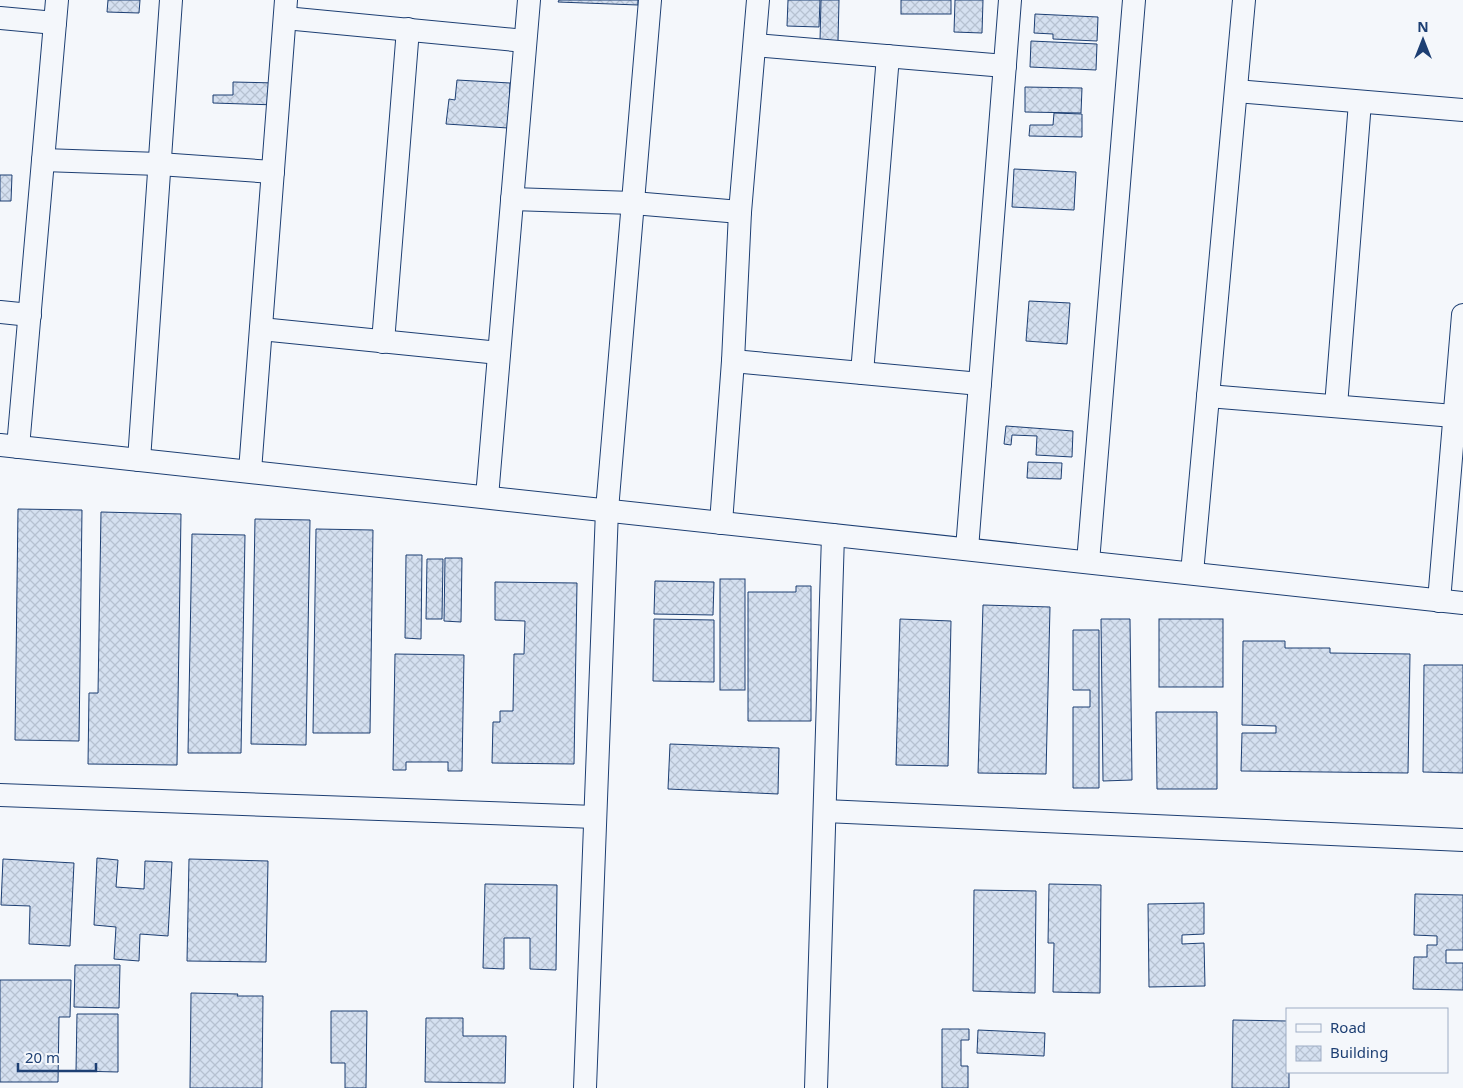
<svg xmlns="http://www.w3.org/2000/svg" width="1463" height="1088" font-family="'Noto Sans',sans-serif">
<defs>
<pattern id="building-cross-hatch" width="8" height="8" patternUnits="userSpaceOnUse" patternTransform="scale(1.25)"><rect width="8" height="8" fill="#d5e0f0"/><path d="M0 0l8 8M0 8l8-8" fill="none" stroke="#b6c1d1"/></pattern>
</defs>
<rect width="100%" height="100%" fill="#f4f7fb"/>
<g fill="url(#building-cross-hatch)" stroke="#1d3f73">
<polygon points="108,0 140,0 139,13 107,12"/>
<polygon points="559,0 638,0 638,5 558,2"/>
<polygon points="788,0 820,0 819,27 787,26"/>
<polygon points="821,0 839,0 838,41 820,41"/>
<rect x="901" y="0" width="50" height="14"/>
<polygon points="955,0 983,0 982,33 954,32"/>
<polygon points="1035,14 1098,17 1097,41 1053,39 1053,34 1034,33"/>
<polygon points="1031,41 1097,44 1096,70 1030,67"/>
<polygon points="457,80 510,83 508,128 446,124 449,99 455,100"/>
<polygon points="233,82 277,83 277,105 213,103 213,95 233,95"/>
<polygon points="1025,87 1082,88 1081,113 1025,112"/>
<polygon points="1054,113 1082,114 1082,137 1029,136 1030,125 1053,125"/>
<polygon points="1014,169 1076,172 1074,210 1012,207"/>
<polygon points="0,175 12,175 11,201 0,201"/>
<polygon points="1029,301 1070,303 1067,344 1026,341"/>
<polygon points="1006,426 1073,431 1072,457 1036,455 1037,436 1012,435 1011,445 1004,444"/>
<polygon points="1028,462 1062,463 1061,479 1027,478"/>
<polygon points="18,509 82,510 79,741 15,740"/>
<polygon points="101,512 181,514 177,765 88,764 89,693 98,693"/>
<polygon points="255,519 310,520 306,745 251,744"/>
<polygon points="316,529 373,530 370,733 313,733"/>
<polygon points="192,534 245,535 241,753 188,753"/>
<polygon points="406,555 422,555 421,639 405,638"/>
<polygon points="445,558 462,558 461,622 444,621"/>
<polygon points="427,559 443,559 442,619 426,619"/>
<rect x="720" y="579" width="25" height="111"/>
<polygon points="655,581 714,582 713,615 654,614"/>
<polygon points="495,582 577,583 574,764 492,763 493,722 500,722 500,711 513,711 514,654 524,654 525,621 495,620"/>
<polygon points="796,586 811,586 811,721 748,721 748,592 796,592"/>
<polygon points="983,605 1050,607 1046,774 978,773"/>
<polygon points="654,619 714,620 714,682 653,681"/>
<polygon points="900,619 951,621 948,766 896,765"/>
<polygon points="1101,619 1130,619 1132,780 1103,781"/>
<rect x="1159" y="619" width="64" height="68"/>
<polygon points="1073,630 1099,630 1099,788 1073,788 1073,707 1090,707 1090,690 1073,690"/>
<polygon points="1243,641 1285,641 1285,648 1330,648 1330,653 1410,654 1408,773 1241,771 1242,733 1276,733 1276,726 1242,725"/>
<polygon points="395,654 464,655 462,771 448,771 448,762 406,762 406,770 393,770"/>
<polygon points="1424,665 1463,665 1463,773 1423,772"/>
<polygon points="1156,712 1217,712 1217,789 1157,789"/>
<polygon points="670,744 779,748 778,794 668,789"/>
<polygon points="97,858 118,860 116,887 144,889 145,861 172,862 168,936 140,934 139,961 114,959 116,927 94,925"/>
<polygon points="3,859 74,863 70,946 29,944 30,906 1,905"/>
<polygon points="189,859 268,861 266,962 187,961"/>
<polygon points="485,884 557,885 556,970 530,969 530,938 504,938 504,969 483,968"/>
<polygon points="1049,884 1101,885 1100,993 1053,992 1054,943 1048,943"/>
<polygon points="974,890 1036,891 1035,993 973,991"/>
<polygon points="1415,894 1463,895 1463,950 1446,950 1446,963 1463,963 1463,990 1413,989 1414,957 1427,957 1427,945 1437,945 1437,936 1414,935"/>
<polygon points="1204,903 1204,934 1182,935 1182,944 1204,943 1205,986 1149,987 1148,904"/>
<polygon points="75,965 120,965 119,1008 74,1007"/>
<polygon points="0,980 71,980 70,1017 59,1017 58,1082 0,1082"/>
<polygon points="191,993 238,994 237,996 263,996 262,1088 190,1088"/>
<polygon points="331,1011 367,1011 366,1088 345,1088 345,1063 331,1063"/>
<polygon points="77,1014 118,1014 118,1072 76,1071"/>
<polygon points="426,1018 463,1018 463,1036 506,1036 505,1083 425,1082"/>
<polygon points="1233,1020 1287,1021 1287,1072 1289,1072 1289,1088 1232,1088"/>
<polygon points="942,1029 969,1029 969,1040 961,1040 961,1066 968,1066 968,1088 942,1088"/>
<polygon points="978,1030 1045,1033 1044,1056 977,1053"/>
</g>
<g fill="none" stroke-linecap="round" stroke-linejoin="round">
<defs>
<g id="minor">
<polyline points="0,18 55,23"/>
<polyline points="285,18 525,41"/>
<polyline points="755,45 1005,66"/>
<polyline points="1236,91 1463,110"/>
<polyline points="43,160 159,164 273,172"/>
<polyline points="512,199 633,203 740,212"/>
<polyline points="0,312 30,315"/>
<polyline points="261,329 499,353"/>
<polyline points="383,342 408,29"/>
<polyline points="733,361 980,384"/>
<polyline points="862,373 888,56"/>
<polyline points="1208,396 1454,416"/>
<polyline points="1336,406 1360,102"/>
<polyline points="0,445 1463,603"/>
<polyline points="18,447 57,0"/>
<polyline points="139,460 171,0"/>
<polyline points="250,471 286,0"/>
<polyline points="487,497 529,0"/>
<polyline points="721,523 733,361 740,212 758,0"/>
<polyline points="967,549 1010,0"/>
<polyline points="1088,562 1134,0"/>
<polyline points="1192,573 1244,0"/>
<polyline points="1439,601 1463,315"/>
<polyline points="0,795 595,817"/>
<polyline points="825,811 1463,840"/>
<polyline points="585,1088 607,510 650,0"/>
<polyline points="816,1088 833,535"/>
</g>
</defs>
<use href="#minor" stroke="#1d3f73" stroke-width="24"/>
<use href="#minor" stroke="#f4f7fb" stroke-width="22"/>
</g>
<rect x="1286" y="1008" width="162" height="65" fill="#f4f7fb" stroke="#9eadc5"/>
<rect x="1296" y="1024" width="25" height="8" fill="#f4f7fb" stroke="#9eadc5"/>
<text x="1330" y="1033" font-size="15" fill="#1d3f73">Road</text>
<rect x="1296" y="1046" width="25" height="15" fill="url(#building-cross-hatch)" stroke="#9eadc5"/>
<text x="1330" y="1058" font-size="15" fill="#1d3f73">Building</text>
<g transform="translate(1423 40)" stroke="#f4f7fb" stroke-width="4" paint-order="stroke">
<path d="M0-4L9 19L0 12L-9 19Z" fill="#1d3f73"/>
<text y="-8" font-size="14" font-weight="bold" text-anchor="middle" fill="#1d3f73">N</text>
</g>
<path d="M18 1063v8h78v-8" fill="none" stroke="#1d3f73" stroke-width="2.5"/>
<text x="25" y="1063" font-size="15" fill="#1d3f73" stroke="#f4f7fb" stroke-width="4" paint-order="stroke">20 m</text>
</svg>
